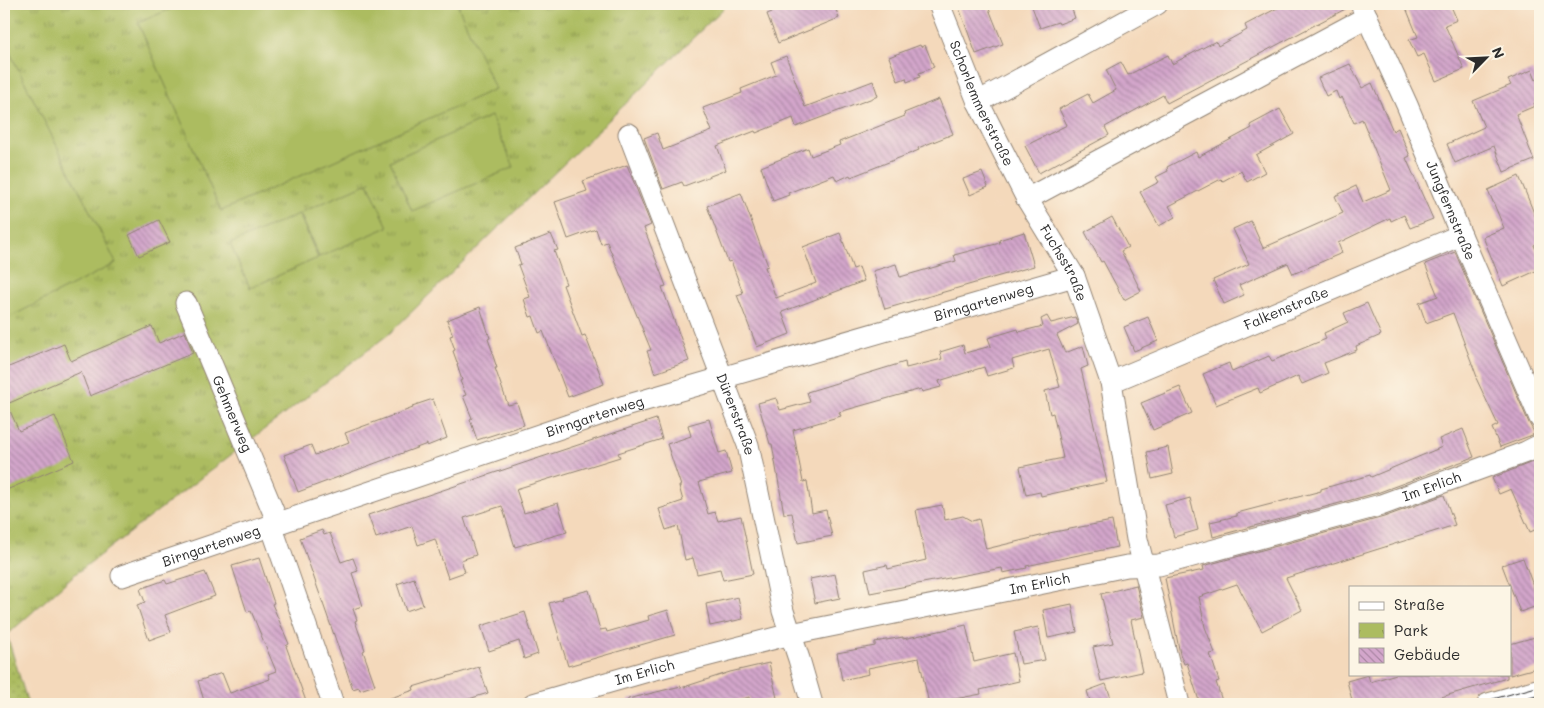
<svg xmlns="http://www.w3.org/2000/svg" width="1544" height="708" font-family="Mali,sans-serif">
<defs>
<pattern id="grass-dots" width="8" height="8" patternUnits="userSpaceOnUse" patternTransform="scale(1.25)"><rect width="8" height="8" fill="#acbc60"/><path d="M2 2h.1M6 6h.1" fill="none" stroke="#8c994f" stroke-width="1.8" stroke-linecap="round"/></pattern>
<pattern id="park-tufts" width="24" height="20" patternUnits="userSpaceOnUse" patternTransform="scale(1.25)"><rect width="24" height="20" fill="#acbc60"/><path d="M3 7l-1-3M5 7V3M7 7l1-3M15 17l-1-3M17 17v-4M19 17l1-3" fill="none" stroke="#8c994f"/></pattern>
<pattern id="building-back-hatch" width="6" height="6" patternUnits="userSpaceOnUse" patternTransform="scale(1.25)"><rect width="6" height="6" fill="#d3a6cb"/><path d="M-1 5l2 2M0 0l6 6M5-1l2 2" fill="none" stroke="#ab87a5"/></pattern>
</defs>
<rect width="100%" height="100%" fill="#fcf5e5"/>
<filter id="ink" filterUnits="userSpaceOnUse"><feTurbulence type="fractalNoise" baseFrequency=".02" numOctaves="2"/><feDisplacementMap in="SourceGraphic" scale="10" xChannelSelector="R" yChannelSelector="G"/><feConvolveMatrix kernelMatrix="1 2 1 2 8 2 1 2 1" color-interpolation-filters="sRGB"/></filter>
<filter id="wash" filterUnits="userSpaceOnUse"><feTurbulence type="fractalNoise" baseFrequency=".0096" numOctaves="4" result="noise"/><feDisplacementMap in="SourceGraphic" scale="20" xChannelSelector="R" yChannelSelector="G"/><feGaussianBlur stdDeviation="1.12" result="paint"/><feColorMatrix in="noise" values="0 0 0 0 0 0 0 0 0 0 0 0 0 0 0 0 0 1.4 0 .05"/><feComposite in="paint" operator="in"/></filter>
<g filter="url(#wash)">
<rect width="100%" height="100%" fill="#f4d9bb"/>
<polygon fill="url(#grass-dots)" stroke="#6c7446" points="7,635 28,704 4,704 4,637"/>
<polygon fill="url(#park-tufts)" stroke="#6c7446" points="4,4 728,4 389,334 74,575 7,635 4,630"/>
<g fill="#acbc60" stroke="#6c7446">
<polygon points="182,4 457,4 495,89 221,211 138,23"/>
<polygon points="4,41 116,263 4,320"/>
<polygon points="491,116 514,167 412,211 390,161"/>
<polygon points="368,183 388,227 319,257 300,213"/>
<polygon points="299,214 318,258 250,288 230,244"/>
</g>
<g id="blocks">
<g fill="url(#building-back-hatch)">
<polygon points="785,4 834,4 839,18 778,43 767,14 777,10 776,7"/>
<polygon points="970,4 987,4 1003,44 976,54 959,8"/>
<polygon points="1031,4 1070,4 1075,18 1059,24 1058,22 1040,28"/>
<polygon points="1285,4 1349,4 1349,7 1167,103 1163,95 1105,127 1109,135 1039,173 1025,146 1067,125 1059,109 1088,94 1093,103 1116,90 1106,70 1121,62 1128,75 1168,55 1172,64 1216,41 1218,46 1247,30 1245,25"/>
<polygon points="1416,4 1450,4 1457,20 1445,25 1464,69 1436,81 1424,54 1417,57 1409,40 1418,37 1406,8"/>
<polygon points="920,45 921,47 925,45 934,67 919,73 920,77 907,82 906,78 898,81 889,57"/>
<polygon points="786,56 805,107 873,81 878,96 796,127 793,118 756,133 755,131 717,146 726,170 684,186 682,182 663,189 644,138 657,133 663,150 712,131 703,108 742,93 741,89 776,75 771,62"/>
<polygon points="1350,64 1362,88 1372,83 1393,131 1398,128 1410,156 1406,158 1433,219 1410,228 1404,215 1391,221 1390,218 1338,243 1342,253 1293,274 1288,263 1239,285 1244,295 1224,304 1213,280 1249,264 1233,229 1251,221 1263,248 1343,213 1335,196 1356,186 1363,202 1391,190 1362,119 1354,123 1342,97 1339,99 1336,91 1326,96 1318,78"/>
<polygon points="1532,70 1536,80 1540,78 1540,101 1534,103 1535,106 1516,114 1534,160 1504,172 1494,146 1455,163 1447,144 1484,127 1473,101 1511,85 1508,80"/>
<polygon points="939,99 953,134 918,148 919,150 851,177 850,175 837,181 834,175 788,193 789,195 773,201 761,167 808,148 811,156 840,145 839,142 905,116 904,113"/>
<polygon points="1280,109 1294,134 1256,155 1265,172 1247,182 1241,171 1223,181 1221,179 1169,206 1175,217 1159,226 1140,192 1159,182 1156,177 1168,171 1167,167 1196,152 1198,157 1252,128 1250,125"/>
<polygon points="627,165 651,225 644,228 666,286 662,287 689,361 655,373 647,351 651,350 607,242 601,244 596,229 568,239 555,202 587,191 583,181"/>
<polygon points="982,172 988,187 970,195 963,179"/>
<polygon points="1519,176 1540,228 1540,242 1534,245 1540,260 1540,269 1503,286 1483,237 1504,228 1488,190"/>
<polygon points="741,193 768,266 765,267 776,298 816,283 803,247 840,233 853,269 859,267 864,281 782,312 790,334 757,347 737,295 743,293 731,261 728,262 707,206"/>
<polygon points="1112,217 1128,247 1121,251 1141,291 1124,300 1103,261 1101,262 1085,232"/>
<polygon points="159,220 170,242 139,256 129,235"/>
<polygon points="1024,232 1034,266 885,309 873,271 896,264 900,277 956,261 954,255 1000,243 999,240"/>
<polygon points="551,234 558,250 554,251 566,284 563,285 582,336 585,335 604,384 568,397 543,331 539,333 533,316 530,317 524,299 530,297 518,265 521,264 515,248"/>
<polygon points="1455,252 1529,423 1535,434 1500,447 1492,428 1498,425 1476,378 1477,377 1453,313 1426,323 1419,303 1438,296 1425,264"/>
<polygon points="1367,303 1381,335 1356,346 1357,350 1324,363 1328,373 1302,384 1298,376 1260,393 1258,388 1216,405 1203,374 1229,363 1232,372 1269,356 1272,361 1326,339 1324,333 1348,322 1344,313"/>
<polygon points="480,307 490,338 488,339 493,353 492,353 497,368 495,368 508,405 517,403 524,425 477,440 470,419 472,418 463,396 466,395 460,381 462,380 457,365 458,365 453,351 455,350 450,336 453,335 447,320"/>
<polygon points="1047,316 1051,323 1075,317 1078,324 1057,335 1065,353 1083,346 1088,366 1081,369 1107,482 1041,496 1040,492 1026,495 1020,467 1063,458 1053,413 1050,414 1045,391 1060,387 1049,349 1012,360 1014,368 987,376 984,367 939,381 941,387 922,392 921,389 839,412 841,416 793,430 803,482 807,481 812,513 826,510 832,536 798,543 792,513 784,514 772,444 770,444 758,403 776,398 780,410 810,402 807,392 905,362 906,368 942,359 940,352 963,345 965,353 991,346 988,338 1018,329 1019,332 1043,326 1041,319"/>
<polygon points="1148,317 1158,341 1134,351 1124,327"/>
<polygon points="152,326 159,343 185,332 193,353 90,396 81,372 7,404 19,431 55,416 74,461 4,491 4,369 64,344 71,361"/>
<polygon points="1180,387 1192,413 1153,430 1141,403"/>
<polygon points="433,399 447,438 427,446 427,444 298,492 284,455 311,445 315,455 349,442 345,433 413,408 412,406"/>
<polygon points="656,419 662,439 618,453 620,457 516,489 524,513 558,503 567,532 515,547 502,506 464,518 476,555 461,560 465,572 448,578 435,539 418,545 412,526 376,538 368,515"/>
<polygon points="709,419 719,453 726,451 732,473 699,482 708,514 715,512 718,521 741,516 753,574 723,580 720,569 697,574 693,558 685,560 678,526 666,530 659,509 683,501 679,486 681,486 667,444 691,436 688,425"/>
<polygon points="1463,429 1474,457 1377,493 1213,537 1210,522 1237,516 1237,513 1321,491 1321,489 1370,475 1371,477 1442,447 1439,439"/>
<polygon points="1168,447 1173,474 1152,479 1147,452"/>
<polygon points="1540,459 1540,528 1530,532 1511,489 1499,494 1492,478"/>
<polygon points="1444,495 1455,525 1286,578 1302,610 1262,631 1237,584 1199,597 1205,627 1215,653 1210,654 1219,681 1216,682 1223,704 1200,704 1187,663 1184,664 1180,654 1165,578 1204,570 1203,566 1384,517"/>
<polygon points="1190,498 1198,530 1174,537 1165,505"/>
<polygon points="942,505 945,520 963,516 972,521 979,519 986,549 1049,534 1049,533 1112,521 1117,547 1026,566 1027,568 1003,573 1002,568 870,593 865,570 887,565 888,569 926,560 916,510"/>
<polygon points="322,530 324,535 330,533 341,562 353,558 358,571 352,573 363,606 353,609 357,620 355,621 365,650 363,651 375,685 360,690 359,687 353,689 300,538"/>
<polygon points="259,558 274,603 272,604 289,644 286,646 307,704 205,704 198,681 222,673 230,693 270,679 268,674 276,671 251,611 247,612 232,566"/>
<polygon points="1523,558 1540,605 1520,612 1502,565"/>
<polygon points="205,572 215,596 165,615 171,632 149,640 137,605 145,602 140,589 165,580 167,584"/>
<polygon points="835,574 840,598 815,603 810,579"/>
<polygon points="414,578 423,605 406,611 397,584"/>
<polygon points="1136,585 1144,617 1131,620 1142,672 1101,681 1093,647 1113,643 1101,594"/>
<polygon points="589,590 600,630 606,629 607,632 649,620 648,616 668,610 675,635 568,666 549,603 563,599 562,597"/>
<polygon points="738,597 743,619 710,626 706,604"/>
<polygon points="1072,604 1077,632 1048,638 1043,610"/>
<polygon points="525,612 538,654 524,659 519,641 489,651 481,626"/>
<polygon points="966,625 974,662 1013,653 1019,681 980,690 981,694 929,704 919,658 868,668 869,674 842,680 837,653 875,646 875,642 903,637 903,639"/>
<polygon points="1038,627 1045,660 1021,664 1014,632"/>
<polygon points="1535,637 1540,657 1540,667 1510,675 1510,644"/>
<polygon points="769,663 777,698 750,704 749,697 726,704 628,704 628,699 681,686 681,688 730,672"/>
<polygon points="479,667 488,693 453,704 380,704 379,702 414,690 413,687"/>
<polygon points="1396,674 1507,674 1507,678 1417,704 1353,704 1347,681 1368,675 1370,682"/>
<polygon points="1106,684 1111,698 1091,704 1087,691"/>
</g>
</g>
</g>
<g filter="url(#ink)">
<use href="#blocks" fill-opacity="0" stroke="#908273" stroke-width="1"/>
<g fill="none" stroke-linecap="round" stroke-linejoin="round">
<defs>
<g id="minor">
<path id="s1" d="M939,4L978,102L1027,199L1074,276L1111,382L1137,539L1179,704"/>
<path id="s2" d="M1361,4L1407,105L1461,235L1540,418"/>
<polyline points="978,102 1157,4"/>
<path id="s3" d="M629,134L748,445L783,611L799,659L812,704"/>
<polyline points="1027,199 1367,17"/>
<path id="s4" d="M186,303L278,523"/>
<path id="s5" d="M1111,382L1461,235"/>
<polyline points="271,525 333,704"/>
<path id="s6" d="M122,576L625,406L1074,276"/>
<path id="s7" d="M533,704L655,669L791,634L1127,566L1159,565L1381,505L1526,452L1540,445"/>
<polyline points="1488,704 1540,689"/>
</g>
</defs>
<use href="#minor" stroke="#908273" stroke-width="23"/>
<use href="#minor" stroke="#fff" stroke-width="21"/>
<g stroke="#2b2b2b" stroke-width="1">
<polyline points="1475,704 1540,686"/>
<polyline points="1507,704 1540,695"/>
</g>
</g>
</g>
<g text-anchor="middle" stroke-width="4" stroke-linejoin="round" paint-order="stroke">
<g font-size="14" fill="#2b2b2b" stroke="#fcf5e5">
<text dy="5" stroke="none"><textPath href="#s1" startOffset="108">Schorlemmerstraße</textPath></text>
<text dy="5" stroke="none"><textPath href="#s2" startOffset="225">Jungfernstraße</textPath></text>
<text dy="5" stroke="none"><textPath href="#s1" startOffset="288">Fuchsstraße</textPath></text>
<text dy="5" stroke="none"><textPath href="#s6" startOffset="904">Birngartenweg</textPath></text>
<text dy="5" stroke="none"><textPath href="#s5" startOffset="190">Falkenstraße</textPath></text>
<text dy="5" stroke="none"><textPath href="#s4" startOffset="120">Gehmerweg</textPath></text>
<text dy="5" stroke="none"><textPath href="#s3" startOffset="300">Dürerstraße</textPath></text>
<text dy="5" stroke="none"><textPath href="#s6" startOffset="499">Birngartenweg</textPath></text>
<text dy="5" stroke="none"><textPath href="#s7" startOffset="926">Im Erlich</textPath></text>
<text dy="5" stroke="none"><textPath href="#s6" startOffset="94">Birngartenweg</textPath></text>
<text dy="5" stroke="none"><textPath href="#s7" startOffset="521">Im Erlich</textPath></text>
<text dy="5" stroke="none"><textPath href="#s7" startOffset="116">Im Erlich</textPath></text>
</g>
</g>
<rect width="1544" height="708" fill="none" stroke="#fcf5e5" stroke-width="20"/>
<rect x="1349" y="586" width="162" height="90" fill="#fcf5e5" stroke="#a8a49b"/>
<rect x="1359" y="602" width="25" height="8" fill="#ffffff" stroke="#a8a49b"/>
<text x="1394" y="610" font-size="15" fill="#2b2b2b">Straße</text>
<rect x="1359" y="623" width="25" height="15" fill="url(#park-tufts)" stroke="#a8a49b"/>
<text x="1394" y="636" font-size="15" fill="#2b2b2b">Park</text>
<rect x="1359" y="648" width="25" height="15" fill="url(#building-back-hatch)" stroke="#a8a49b"/>
<text x="1394" y="660" font-size="15" fill="#2b2b2b">Gebäude</text>
<g transform="translate(1486 58) rotate(66)" stroke="#fcf5e5" stroke-width="4" paint-order="stroke">
<path d="M0-4L9 19L0 12L-9 19Z" fill="#2b2b2b"/>
<text y="-8" font-size="14" font-weight="bold" text-anchor="middle" fill="#2b2b2b">N</text>
</g>
</svg>
